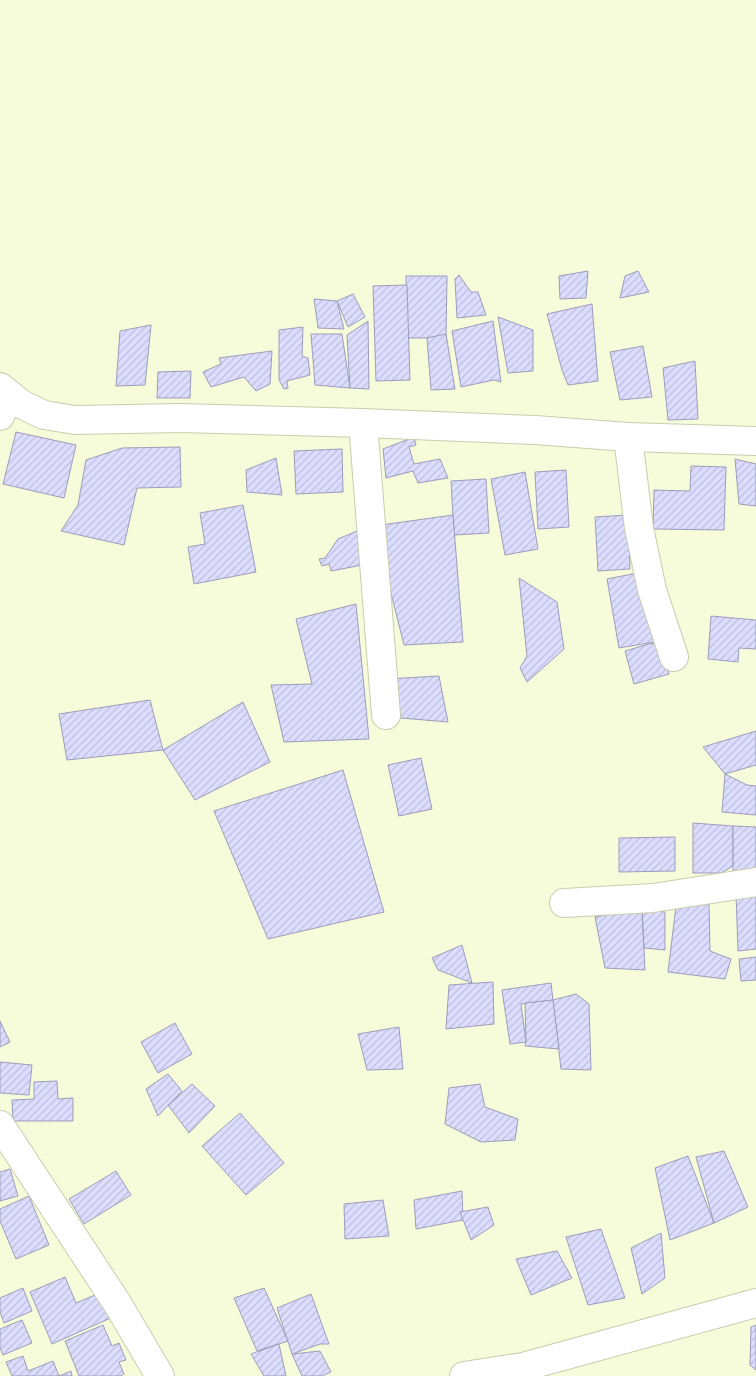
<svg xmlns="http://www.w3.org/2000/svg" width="756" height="1376" font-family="'Varela Round',sans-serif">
<defs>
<pattern id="building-hatch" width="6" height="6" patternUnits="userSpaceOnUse" patternTransform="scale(1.25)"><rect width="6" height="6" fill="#dcddff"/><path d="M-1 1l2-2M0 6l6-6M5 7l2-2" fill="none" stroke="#bdbeda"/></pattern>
</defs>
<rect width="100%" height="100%" fill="#f6fbda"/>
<g fill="url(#building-hatch)" stroke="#9c9dba">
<polygon points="588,271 586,298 560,299 559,276"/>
<polygon points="638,271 649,292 620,298 625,276"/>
<polygon points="459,275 471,292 478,292 486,315 457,318 455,279"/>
<polygon points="406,276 447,276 446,338 406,338"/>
<polygon points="407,285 410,380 376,381 373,286"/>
<polygon points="353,294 365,317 348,327 337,301"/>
<polygon points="314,299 337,301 344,329 318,328"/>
<polygon points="592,304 598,381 568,385 562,370 547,314"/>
<polygon points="498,317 533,330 533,371 508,373"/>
<polygon points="368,321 369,389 350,388 347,335"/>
<polygon points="493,321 501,382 494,380 461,387 452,331"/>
<polygon points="151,325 145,385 116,386 120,331"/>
<polygon points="303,327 302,356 308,358 310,375 287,381 288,388 284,389 279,380 279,330"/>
<polygon points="311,334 342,334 350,388 315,385"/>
<polygon points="446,334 455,389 431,390 427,338"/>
<polygon points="643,346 652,397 620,400 610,352"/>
<polygon points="272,351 270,384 256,391 244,377 211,387 203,372 221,364 219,358"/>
<polygon points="695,361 698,419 668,420 663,368"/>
<polygon points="191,371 190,398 157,398 158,372"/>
<polygon points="16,432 76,445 64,498 3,484"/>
<polygon points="414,437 416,445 409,447 414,464 440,459 448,478 418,483 413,471 386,478 383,449"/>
<polygon points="180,447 181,487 137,488 124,545 61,531 78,505 86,460 122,448"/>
<polygon points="342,449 343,492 296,494 294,451"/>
<polygon points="276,458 282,495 247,492 246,470"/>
<polygon points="735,459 756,464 756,506 739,504"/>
<polygon points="691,466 726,467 724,530 653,529 654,490 690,491"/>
<polygon points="566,470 569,527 538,529 535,472"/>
<polygon points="525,472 538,549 505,555 491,479"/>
<polygon points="486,479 489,533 454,535 451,481"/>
<polygon points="243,505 256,572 194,584 188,547 205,544 200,513"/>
<polygon points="453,515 463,642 404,645 374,526"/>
<polygon points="628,515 630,569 598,571 595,517"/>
<polygon points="369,526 383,561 331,571 329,564 322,566 319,559 325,558 338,539"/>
<polygon points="652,570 673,639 619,648 607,579"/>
<polygon points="519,578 557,602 564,649 527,682 520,668 527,656"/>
<polygon points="356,604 369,739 284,742 271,685 312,684 296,619"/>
<polygon points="711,616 756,620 756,649 739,648 738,662 708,659"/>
<polygon points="659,641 669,674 634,684 625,651"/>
<polygon points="439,676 448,722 389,717 386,679"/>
<polygon points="150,700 163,750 67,760 59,714"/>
<polygon points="243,702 270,762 195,800 163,750"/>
<polygon points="756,731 756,765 725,774 703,747"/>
<polygon points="421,758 432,809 399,816 388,765"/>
<polygon points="343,770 384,912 268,939 214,811"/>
<polygon points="725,774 747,785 756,786 756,815 722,812"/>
<polygon points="693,823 733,826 733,866 721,873 693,873"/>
<polygon points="733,826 756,827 756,872 733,872"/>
<polygon points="675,837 675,871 619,872 619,838"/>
<polygon points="756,892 756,949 738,951 736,894"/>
<polygon points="709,902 710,951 731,959 725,979 668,972 676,906"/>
<polygon points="642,909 645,970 605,968 595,917"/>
<polygon points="642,909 665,912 665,950 644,948"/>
<polygon points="462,945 472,983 438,970 432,958"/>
<polygon points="756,957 756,980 741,981 739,959"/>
<polygon points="493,982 494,1024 446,1029 449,985"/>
<polygon points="551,983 553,1000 521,1004 526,1042 510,1044 502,990"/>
<polygon points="576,994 589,1004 591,1070 561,1069 553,1000"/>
<polygon points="553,1000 559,1049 525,1046 526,1042 525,1003"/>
<polygon points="0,1021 10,1042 0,1047"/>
<polygon points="175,1023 192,1054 158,1073 141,1042"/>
<polygon points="399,1027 403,1069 367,1070 358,1034"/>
<polygon points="0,1062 32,1065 29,1095 0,1093"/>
<polygon points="168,1074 182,1091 158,1116 146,1089"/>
<polygon points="57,1081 58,1099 73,1098 73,1121 13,1121 12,1100 34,1099 34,1082"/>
<polygon points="192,1084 215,1106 189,1133 168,1105"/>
<polygon points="480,1084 485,1107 518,1119 515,1140 481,1142 445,1124 449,1088"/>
<polygon points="240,1113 284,1163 246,1195 202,1146"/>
<polygon points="724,1151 748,1207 714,1223 696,1157"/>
<polygon points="688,1156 714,1223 670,1240 655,1168"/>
<polygon points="10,1169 18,1196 0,1201 0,1172"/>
<polygon points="116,1171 131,1195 84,1224 69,1199"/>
<polygon points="462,1191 463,1220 416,1229 414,1200"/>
<polygon points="29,1196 49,1245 16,1259 0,1221 0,1209"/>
<polygon points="383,1200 389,1236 345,1239 344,1204"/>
<polygon points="488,1207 494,1225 471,1240 460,1212"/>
<polygon points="601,1229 625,1298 588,1305 566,1237"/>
<polygon points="661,1233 665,1278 642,1294 631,1248"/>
<polygon points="557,1251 572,1278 531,1295 516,1259"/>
<polygon points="65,1277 76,1303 102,1292 113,1317 52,1344 30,1292"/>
<polygon points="23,1288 32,1311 4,1323 0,1312 0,1298"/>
<polygon points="264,1288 288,1341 257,1351 234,1298"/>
<polygon points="311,1294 329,1344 320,1344 292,1354 277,1308"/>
<polygon points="22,1320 32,1343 3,1355 0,1348 0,1329"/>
<polygon points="103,1325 112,1346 119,1343 126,1360 119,1362 124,1374 120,1376 79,1376 65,1341"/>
<polygon points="756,1325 756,1370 750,1365 751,1327"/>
<polygon points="279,1344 286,1376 264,1376 251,1354"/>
<polygon points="320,1351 331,1372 322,1376 302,1376 292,1354"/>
<polygon points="23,1356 28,1371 53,1361 59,1376 71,1371 72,1376 12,1376 6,1362"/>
</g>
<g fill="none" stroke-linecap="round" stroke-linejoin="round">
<defs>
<g id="minor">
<polyline points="0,387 21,404 44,415 75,420 179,418 363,423 535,430 628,437 756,441"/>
<polyline points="0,416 9,395"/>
<polyline points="363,423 386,715"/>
<polyline points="628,437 639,528 652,590 674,657"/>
<polyline points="564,903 653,898 756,882"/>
<polyline points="0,1125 117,1303 160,1376"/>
<polyline points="464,1376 523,1367 756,1303"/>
</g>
</defs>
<use href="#minor" stroke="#c9cdae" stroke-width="30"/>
<use href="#minor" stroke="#fff" stroke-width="28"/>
</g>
</svg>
